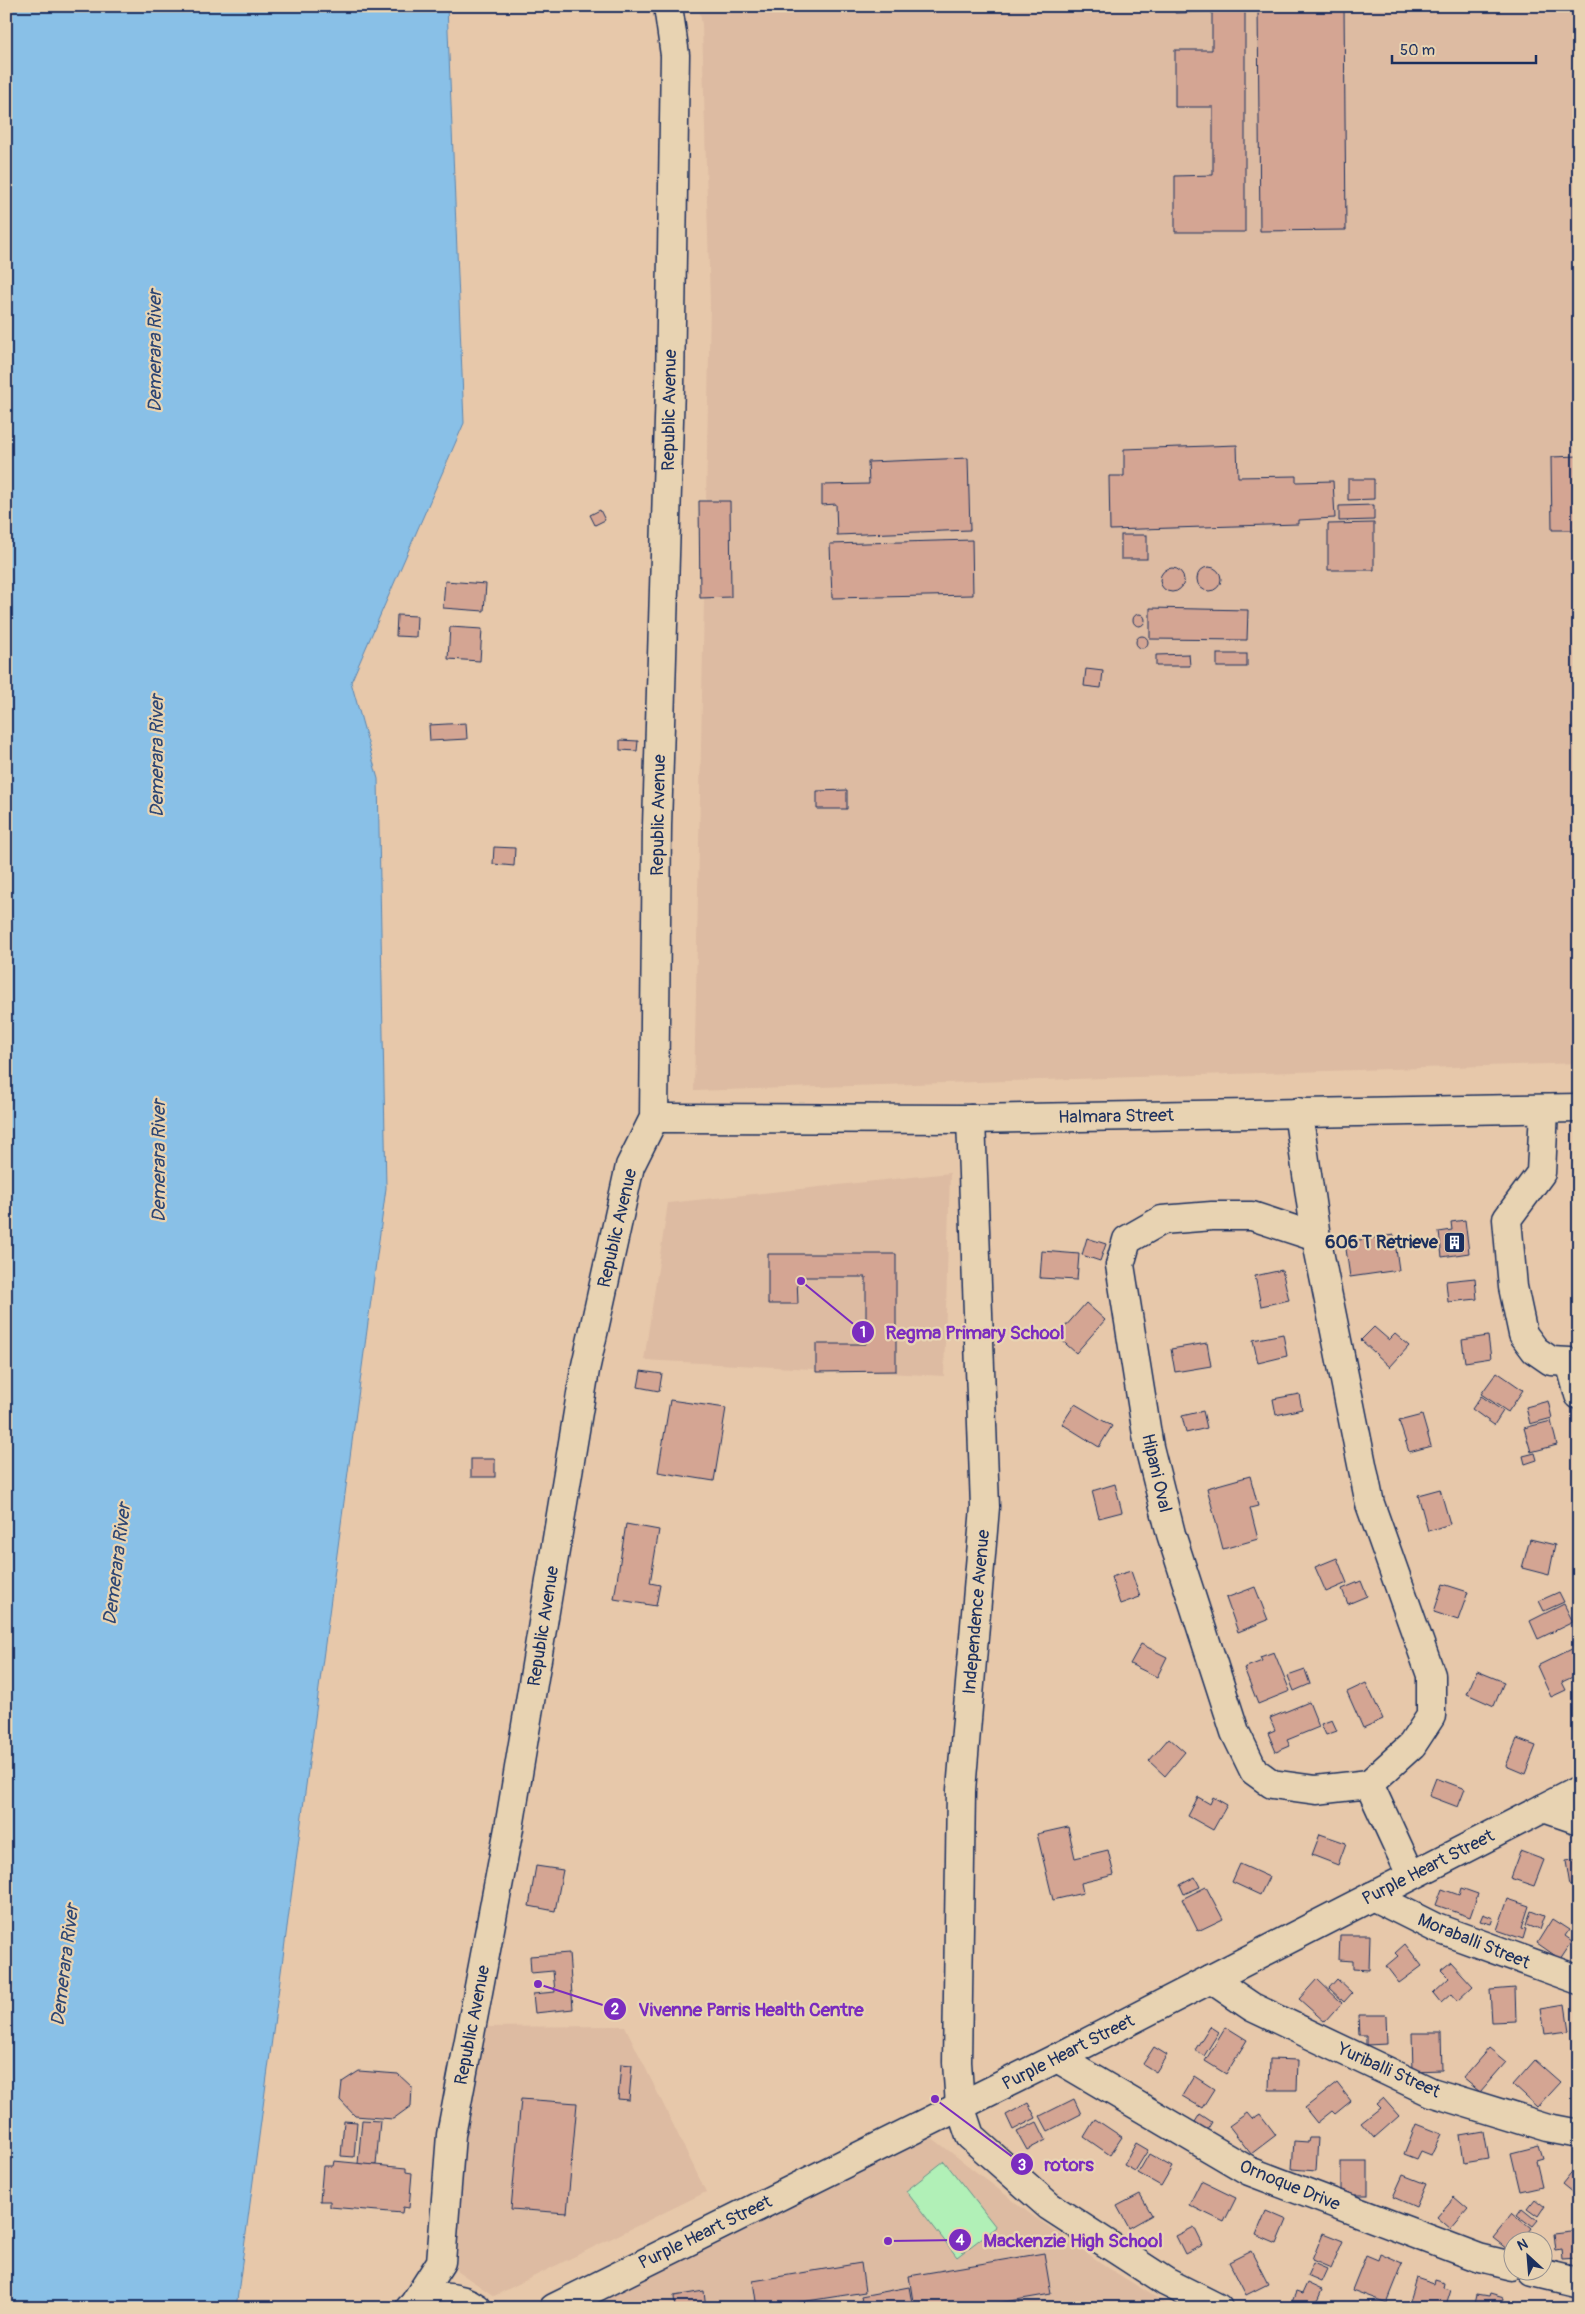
<svg xmlns="http://www.w3.org/2000/svg" width="1585" height="2314" font-family="Pangolin,sans-serif">
<rect width="100%" height="100%" fill="#e7c8aa"/>
<filter id="ink" filterUnits="userSpaceOnUse"><feTurbulence type="fractalNoise" baseFrequency=".02" numOctaves="2"/><feDisplacementMap in="SourceGraphic" scale="10" xChannelSelector="R" yChannelSelector="G"/><feConvolveMatrix kernelMatrix="1 2 1 2 8 2 1 2 1" color-interpolation-filters="sRGB"/></filter>
<g filter="url(#ink)">
<g fill="#ddbba2">
<polygon points="699,6 1579,6 1579,1063 694,1091 710,304 702,25"/>
<polygon points="950,1173 944,1376 644,1360 668,1203"/>
<polygon points="625,2026 706,2192 494,2296 456,2270 455,2164 483,2027"/>
<polygon points="926,2133 1029,2213 1110,2269 1173,2308 603,2308 598,2294"/>
</g>
<polygon fill="#b1f0b7" stroke="#66908a" points="944,2161 996,2227 957,2257 906,2191"/>
<polygon fill="#89c0e7" stroke="#5d86b0" points="6,6 447,6 464,423 351,682 378,779 386,1188 236,2308 6,2308"/>
<g fill="#d4a593" stroke="#1b2f5e">
<polygon points="1175,6 1245,6 1245,232 1175,232 1175,176 1213,175 1213,107 1175,107 1175,50 1212,50 1212,12 1175,13"/>
<polygon points="1258,6 1344,6 1346,230 1260,231"/>
<polygon points="1237,445 1238,477 1296,476 1296,482 1333,481 1335,518 1298,520 1298,524 1110,530 1109,476 1124,476 1124,449"/>
<polygon points="1579,456 1579,530 1552,530 1551,457"/>
<polygon points="968,458 970,530 837,535 836,504 822,505 822,485 869,484 868,462"/>
<polygon points="1348,479 1374,479 1374,499 1348,500"/>
<polygon points="699,501 730,501 731,597 700,598"/>
<polygon points="1374,505 1374,520 1339,521 1339,506"/>
<polygon points="600,510 605,520 595,525 590,515"/>
<polygon points="1374,523 1374,570 1328,570 1328,524"/>
<rect x="1121" y="535" width="26" height="24"/>
<polygon points="972,540 973,595 832,598 830,544"/>
<circle cx="1209" cy="579" r="12"/>
<circle cx="1172" cy="580" r="12"/>
<polygon points="445,581 486,584 484,611 443,608"/>
<polygon points="1150,608 1248,610 1247,640 1150,639"/>
<circle cx="1139" cy="620" r="6"/>
<polygon points="397,615 417,616 416,637 396,636"/>
<polygon points="450,627 482,629 480,661 448,659"/>
<circle cx="1142" cy="642" r="6"/>
<polygon points="1189,654 1190,666 1156,666 1156,655"/>
<rect x="1217" y="654" width="30" height="13"/>
<polygon points="1086,669 1103,671 1101,688 1084,686"/>
<polygon points="466,723 467,739 430,741 429,725"/>
<polygon points="620,740 638,741 637,751 620,750"/>
<polygon points="847,790 847,809 817,809 817,791"/>
<polygon points="494,847 515,848 514,866 493,864"/>
<polygon points="1465,1220 1469,1253 1442,1257 1439,1232 1452,1230 1451,1222"/>
<polygon points="1394,1235 1399,1270 1350,1277 1345,1242"/>
<polygon points="1087,1238 1106,1244 1100,1261 1082,1255"/>
<polygon points="1042,1251 1079,1254 1077,1280 1040,1278"/>
<polygon points="768,1254 896,1254 896,1371 816,1372 816,1344 866,1344 866,1277 797,1277 798,1304 768,1304"/>
<polygon points="1282,1270 1289,1300 1261,1306 1255,1276"/>
<polygon points="1475,1278 1477,1299 1448,1302 1446,1281"/>
<polygon points="1086,1303 1105,1320 1076,1353 1057,1336"/>
<polygon points="1374,1327 1389,1340 1395,1334 1409,1346 1390,1367 1361,1340"/>
<polygon points="1283,1334 1287,1356 1258,1363 1253,1340"/>
<polygon points="1488,1336 1491,1358 1465,1362 1462,1340"/>
<polygon points="1207,1343 1211,1366 1175,1372 1171,1349"/>
<polygon points="641,1371 662,1374 659,1391 638,1387"/>
<polygon points="1497,1372 1523,1390 1508,1412 1481,1394"/>
<polygon points="1299,1394 1302,1409 1276,1415 1273,1399"/>
<polygon points="1481,1396 1503,1411 1494,1425 1472,1409"/>
<polygon points="670,1400 726,1408 714,1481 658,1472"/>
<polygon points="1548,1401 1552,1418 1530,1424 1526,1407"/>
<polygon points="1075,1404 1112,1426 1099,1447 1062,1424"/>
<polygon points="1203,1411 1207,1428 1186,1433 1182,1416"/>
<polygon points="1422,1415 1431,1446 1409,1452 1399,1421"/>
<polygon points="1551,1421 1557,1445 1531,1452 1524,1428"/>
<polygon points="1535,1453 1537,1460 1525,1464 1523,1456"/>
<rect x="471" y="1459" width="24" height="18"/>
<polygon points="1250,1476 1258,1506 1250,1508 1258,1539 1223,1549 1207,1488"/>
<polygon points="1115,1484 1122,1512 1099,1518 1092,1491"/>
<polygon points="1440,1489 1450,1524 1428,1531 1418,1495"/>
<polygon points="626,1524 659,1530 650,1583 660,1585 656,1606 614,1599"/>
<polygon points="1530,1539 1555,1545 1549,1575 1522,1568"/>
<polygon points="1337,1558 1347,1583 1326,1592 1315,1567"/>
<polygon points="1131,1571 1140,1597 1120,1604 1111,1577"/>
<polygon points="1361,1581 1367,1596 1348,1604 1342,1589"/>
<polygon points="1443,1584 1468,1592 1458,1620 1434,1612"/>
<polygon points="1255,1587 1268,1620 1238,1632 1226,1598"/>
<polygon points="1559,1592 1564,1602 1544,1611 1539,1601"/>
<polygon points="1564,1604 1573,1622 1538,1639 1530,1621"/>
<polygon points="1141,1644 1167,1657 1157,1677 1130,1664"/>
<polygon points="1576,1647 1579,1653 1579,1674 1562,1682 1566,1690 1551,1697 1537,1666"/>
<polygon points="1274,1652 1290,1691 1258,1704 1244,1668 1262,1661 1260,1657"/>
<polygon points="1305,1670 1310,1684 1294,1691 1288,1676"/>
<polygon points="1477,1671 1504,1682 1494,1706 1467,1694"/>
<polygon points="1366,1683 1383,1719 1363,1728 1347,1692"/>
<polygon points="1309,1702 1319,1727 1287,1740 1290,1746 1276,1752 1268,1733 1275,1730 1270,1718"/>
<polygon points="1332,1720 1337,1731 1326,1735 1321,1724"/>
<polygon points="1169,1738 1185,1752 1165,1776 1149,1761"/>
<polygon points="1517,1739 1536,1746 1525,1774 1506,1766"/>
<polygon points="1436,1778 1465,1789 1458,1807 1429,1796"/>
<polygon points="1198,1797 1210,1804 1213,1797 1227,1805 1213,1830 1188,1816"/>
<polygon points="1068,1827 1075,1858 1108,1850 1114,1875 1081,1883 1083,1893 1053,1900 1037,1834"/>
<polygon points="1320,1834 1346,1843 1338,1865 1312,1855"/>
<polygon points="1520,1851 1544,1860 1534,1886 1510,1878"/>
<polygon points="1579,1859 1579,1884 1570,1886 1566,1861"/>
<polygon points="1240,1864 1269,1877 1260,1895 1232,1882"/>
<polygon points="536,1866 563,1870 555,1911 529,1906"/>
<polygon points="1195,1877 1200,1887 1184,1894 1180,1885"/>
<polygon points="1206,1887 1223,1919 1198,1931 1182,1899"/>
<polygon points="1461,1888 1478,1894 1470,1917 1436,1905 1442,1889 1459,1895"/>
<polygon points="1508,1899 1529,1906 1522,1928 1526,1929 1523,1939 1497,1930"/>
<polygon points="1531,1911 1544,1916 1539,1930 1526,1925"/>
<polygon points="1483,1914 1493,1918 1491,1924 1480,1921"/>
<polygon points="1552,1919 1569,1930 1565,1936 1572,1941 1560,1959 1537,1943"/>
<polygon points="1340,1935 1370,1935 1369,1970 1353,1969 1353,1961 1339,1960"/>
<polygon points="1405,1944 1422,1966 1399,1983 1386,1966 1398,1956 1395,1953"/>
<polygon points="569,1953 573,2009 535,2013 533,1994 555,1992 553,1971 531,1973 530,1956"/>
<polygon points="1451,1962 1473,1986 1457,2001 1451,1994 1441,2003 1433,1993 1449,1978 1441,1970"/>
<polygon points="1317,1979 1342,2003 1325,2022 1299,1999"/>
<polygon points="1337,1979 1352,1993 1344,2002 1329,1988"/>
<polygon points="1515,1988 1516,2021 1492,2022 1490,1990"/>
<polygon points="1565,2004 1569,2031 1545,2034 1541,2008"/>
<polygon points="1358,2015 1386,2015 1387,2044 1366,2045 1366,2035 1359,2035"/>
<polygon points="1210,2026 1219,2032 1204,2056 1195,2050"/>
<polygon points="1226,2027 1247,2040 1226,2074 1205,2061"/>
<polygon points="1412,2033 1441,2033 1442,2070 1413,2071"/>
<polygon points="1154,2047 1167,2055 1156,2072 1143,2064"/>
<polygon points="1489,2048 1506,2062 1480,2092 1463,2078"/>
<polygon points="1270,2059 1298,2060 1297,2090 1269,2090"/>
<polygon points="1535,2060 1560,2082 1537,2107 1513,2085"/>
<polygon points="621,2064 632,2065 629,2100 618,2099"/>
<polygon points="359,2071 398,2074 412,2087 411,2106 393,2119 355,2116 340,2100 342,2082"/>
<polygon points="1194,2076 1214,2089 1202,2108 1182,2096"/>
<polygon points="1337,2083 1351,2101 1335,2114 1332,2111 1317,2123 1305,2108"/>
<polygon points="1383,2098 1399,2116 1374,2138 1361,2123 1380,2108 1376,2104"/>
<polygon points="521,2099 577,2103 567,2213 511,2209"/>
<polygon points="1074,2099 1081,2114 1048,2131 1040,2116"/>
<polygon points="1028,2103 1036,2118 1013,2130 1006,2115"/>
<polygon points="1247,2113 1252,2119 1260,2114 1276,2135 1251,2154 1229,2126"/>
<polygon points="1200,2114 1212,2122 1207,2130 1195,2122"/>
<polygon points="1095,2119 1122,2137 1110,2155 1084,2137"/>
<polygon points="362,2120 380,2121 376,2165 358,2164"/>
<polygon points="344,2121 357,2122 354,2157 341,2156"/>
<polygon points="1037,2122 1046,2140 1027,2150 1017,2132"/>
<polygon points="1416,2124 1441,2134 1431,2155 1421,2151 1417,2159 1404,2154"/>
<polygon points="1483,2131 1488,2159 1464,2163 1460,2135"/>
<polygon points="1309,2138 1318,2138 1316,2171 1292,2169 1294,2141 1308,2142"/>
<polygon points="1136,2143 1148,2150 1135,2171 1124,2165"/>
<polygon points="1539,2146 1543,2159 1536,2161 1542,2186 1520,2191 1511,2153"/>
<polygon points="1149,2154 1172,2167 1161,2186 1138,2173"/>
<polygon points="334,2161 406,2168 406,2172 412,2173 409,2208 403,2207 402,2213 330,2207 330,2201 320,2201 323,2166 333,2166"/>
<rect x="1341" y="2162" width="27" height="33"/>
<polygon points="1579,2163 1579,2198 1562,2184"/>
<polygon points="1403,2175 1426,2184 1416,2207 1393,2197"/>
<polygon points="1201,2181 1236,2198 1224,2222 1189,2205"/>
<polygon points="1140,2194 1152,2215 1129,2228 1117,2206"/>
<polygon points="1454,2197 1468,2209 1451,2229 1437,2217"/>
<polygon points="1535,2199 1545,2207 1539,2216 1528,2208"/>
<polygon points="1523,2208 1538,2220 1533,2226 1518,2215"/>
<polygon points="1266,2211 1287,2220 1277,2244 1256,2235"/>
<polygon points="1513,2213 1531,2228 1521,2242 1512,2242 1512,2253 1493,2238"/>
<polygon points="1194,2227 1203,2245 1185,2254 1176,2236"/>
<polygon points="1579,2230 1579,2260 1563,2261 1562,2250 1555,2251 1553,2233"/>
<polygon points="1323,2233 1343,2241 1331,2268 1312,2260"/>
<polygon points="1251,2251 1268,2284 1246,2295 1229,2262"/>
<polygon points="1044,2253 1051,2294 970,2308 914,2308 909,2276"/>
<polygon points="1380,2253 1403,2263 1387,2303 1352,2290 1366,2255 1378,2260"/>
<polygon points="861,2263 865,2292 788,2304 788,2308 757,2308 753,2281"/>
<polygon points="1313,2263 1327,2269 1321,2282 1307,2276"/>
<polygon points="1416,2278 1434,2284 1435,2279 1445,2282 1444,2287 1451,2289 1445,2308 1431,2308 1409,2301"/>
<polygon points="1307,2283 1322,2290 1314,2308 1290,2307 1296,2292 1302,2294"/>
<polygon points="909,2287 913,2308 863,2308 861,2296"/>
<polygon points="704,2291 706,2308 675,2308 674,2296"/>
<polygon points="1490,2294 1504,2298 1502,2308 1474,2308 1477,2295 1489,2297"/>
<polygon points="1020,2302 1020,2308 988,2308"/>
</g>
<g fill="none" stroke-linecap="round" stroke-linejoin="round">
<defs>
<g id="minor">
<polyline points="1544,1109 1541,1173 1507,1219 1513,1287 1523,1334 1535,1350 1551,1361 1570,1362 1579,1395"/>
<polyline points="1298,1112 1316,1237 1370,1504 1431,1675 1431,1716 1412,1745 1369,1784"/>
<polyline points="654,1118 971,1119 1579,1108"/>
<polyline points="971,1119 985,1507 961,1790 957,2062 960,2106 970,2136 1049,2206 1166,2282 1218,2308"/>
<polyline points="1316,1237 1252,1216 1212,1216 1162,1220 1127,1240 1120,1265 1149,1447 1171,1534 1235,1732 1254,1771 1272,1784 1316,1790 1369,1784 1411,1875"/>
<polyline points="1544,1808 1579,1820"/>
<polyline points="1372,1896 1436,1928 1579,1980"/>
<polyline points="1211,1979 1252,2007 1431,2092 1548,2128 1579,2134"/>
<polyline points="1057,2058 1249,2171 1479,2258 1512,2266"/>
<polyline points="1533,2272 1579,2283"/>
<polyline points="414,2304 441,2262 451,2135 509,1828 585,1370 630,1166 654,1118 657,826 670,386 675,55 668,6"/>
<path d="M410,2308C428,2293 459,2295 477,2308"/>
<polyline points="554,2308 1057,2058 1579,1790"/>
</g>
</defs>
<use href="#minor" stroke="#1b2f5e" stroke-width="31"/>
<use href="#minor" stroke="#e8d3b2" stroke-width="28"/>
</g>
</g>
<defs>
<symbol id="building-square" viewBox="-11 -11 22 22"><rect x="-9" y="-9" width="18" height="18" rx="4" fill="#1b2f5e" stroke="#e8d3b2"/><path d="M-4-6H4V6H1V3H-1V6H-4ZM-2.5-4.3h1.7v1.8h-1.7ZM.8-4.3h1.7v1.8H.8ZM-2.5-1h1.7V.8h-1.7ZM.8-1h1.7V.8H.8Z" fill="#fff"/></symbol>
</defs>
<g fill-rule="evenodd">
<use href="#building-square" x="1442" y="1230" width="25" height="25"/>
</g>
<g text-anchor="middle" stroke-width="4.5" stroke-linejoin="round" paint-order="stroke">
<g font-size="18" fill="#1b2f5e" stroke="#e8d3b2">
<text transform="translate(669 410) rotate(-89)" y="6">Republic Avenue</text>
<text transform="translate(658 815) rotate(-89)" y="6">Republic Avenue</text>
<text transform="translate(1116 1116) rotate(-1)" y="6">Halmara Street</text>
<text transform="translate(617 1228) rotate(-77)" y="6">Republic Avenue</text>
<text transform="translate(1157 1473) rotate(77)" y="6">Hipani Oval</text>
<text transform="translate(976 1612) rotate(-85)" y="6">Independence Avenue</text>
<text transform="translate(543 1626) rotate(-81)" y="6">Republic Avenue</text>
<text transform="translate(1428 1867) rotate(-27)" y="6">Purple Heart Street</text>
<text transform="translate(1474 1941) rotate(22)" y="6">Moraballi Street</text>
<text transform="translate(472 2025) rotate(-79)" y="6">Republic Avenue</text>
<text transform="translate(1068 2052) rotate(-27)" y="6">Purple Heart Street</text>
<text transform="translate(1389 2070) rotate(24)" y="6">Yuriballi Street</text>
<text transform="translate(1290 2185) rotate(22)" y="6">Ornoque Drive</text>
<text transform="translate(705 2232) rotate(-26)" y="6">Purple Heart Street</text>
</g>
<g font-size="18" font-weight="bold" fill="#1b2f5e" stroke="#e8d3b2" text-anchor="end">
<text x="1438" y="1248">606 T Retrieve</text>
</g>
<g font-size="19" font-style="italic" fill="#2c4573" stroke="#e8d3b2">
<text transform="translate(154 351) rotate(-90)" y="7">Demerara River</text>
<text transform="translate(156 756) rotate(-90)" y="7">Demerara River</text>
<text transform="translate(158 1161) rotate(-90)" y="7">Demerara River</text>
<text transform="translate(116 1564) rotate(-83)" y="7">Demerara River</text>
<text transform="translate(64 1965) rotate(-83)" y="7">Demerara River</text>
</g>
</g>
<path fill="none" stroke="#7b2cbf" stroke-width="2" d="M801 1281L863 1332M538 1984L615 2009M935 2099L1022 2164M888 2241L960 2240"/>
<g fill="#7b2cbf" stroke="#e8d3b2" stroke-width="2">
<circle cx="801" cy="1281" r="5"/>
<circle cx="538" cy="1984" r="5"/>
<circle cx="935" cy="2099" r="5"/>
<circle cx="888" cy="2241" r="5"/>
<circle cx="863" cy="1332" r="12"/>
<circle cx="615" cy="2009" r="12"/>
<circle cx="1022" cy="2164" r="12"/>
<circle cx="960" cy="2240" r="12"/>
</g>
<g font-size="15" text-anchor="middle" font-weight="bold" fill="#fff">
<text x="863" y="1337">1</text>
<text x="615" y="2014">2</text>
<text x="1022" y="2170">3</text>
<text x="960" y="2245">4</text>
</g>
<g font-size="19" text-anchor="middle" font-weight="bold" fill="#7b2cbf" stroke="#e8d3b2" stroke-width="4.5" stroke-linejoin="round" paint-order="stroke">
<text x="975" y="1339">Regma Primary School</text>
<text x="751" y="2016">Vivenne Parris Health Centre</text>
<text x="1069" y="2171">rotors</text>
<text x="1073" y="2247">Mackenzie High School</text>
</g>
<rect width="1585" height="2314" fill="none" stroke="#e8d3b2" stroke-width="25"/>
<rect x="12" y="12" width="1560" height="2289" fill="none" stroke="#1b2f5e" stroke-width="2" filter="url(#ink)"/>
<g transform="translate(1528 2256) rotate(334)"><circle r="24" fill="#e8d3b2" stroke="#969190"/>
<path d="M0-4L9 19L0 12L-9 19Z" fill="#1b2f5e"/>
<text y="-8" font-size="14" font-weight="bold" text-anchor="middle" fill="#1b2f5e">N</text>
</g>
<path d="M1392 55v8h144v-8" fill="none" stroke="#1b2f5e" stroke-width="2.5"/>
<text x="1400" y="55" font-size="15" fill="#1b2f5e" stroke="#e8d3b2" stroke-width="4" paint-order="stroke">50 m</text>
</svg>
